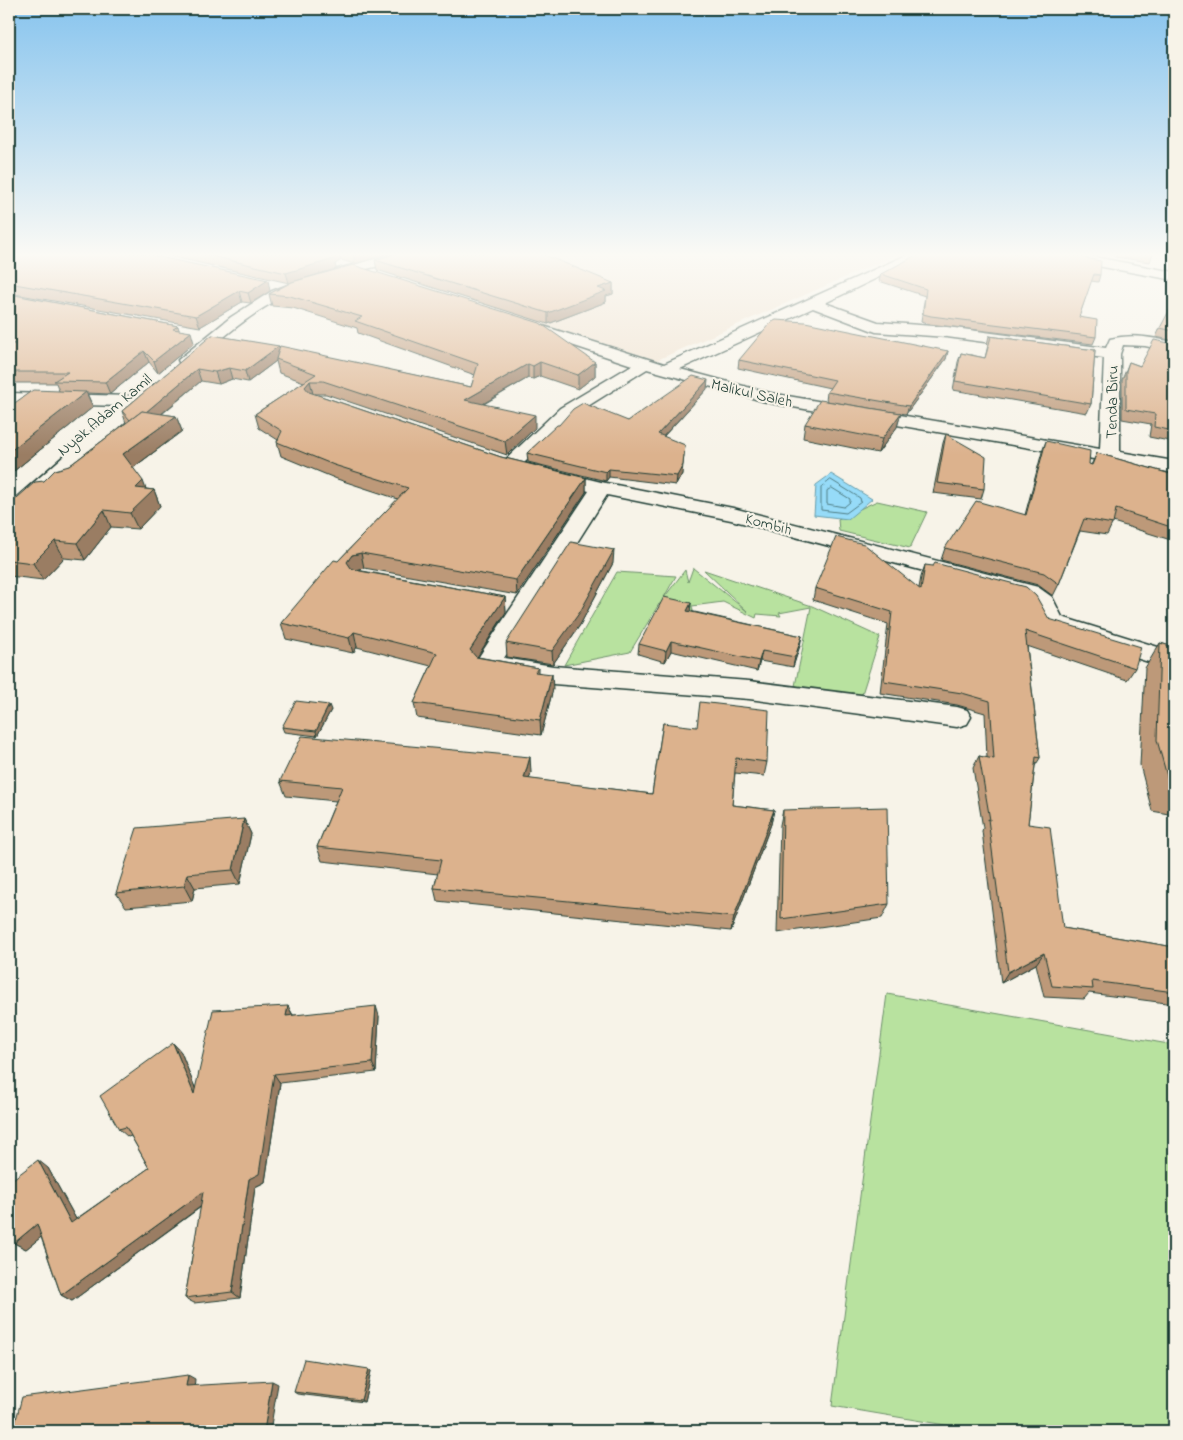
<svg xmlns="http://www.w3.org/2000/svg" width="1183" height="1440" font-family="'Indie Flower',sans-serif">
<rect width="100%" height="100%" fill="#f7f3e8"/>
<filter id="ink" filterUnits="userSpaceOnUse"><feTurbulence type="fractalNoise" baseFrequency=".02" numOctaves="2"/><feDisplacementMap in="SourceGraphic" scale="10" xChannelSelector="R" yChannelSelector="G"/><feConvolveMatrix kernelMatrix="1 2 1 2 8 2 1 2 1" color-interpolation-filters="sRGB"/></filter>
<g filter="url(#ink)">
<polygon fill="#efe0cd" points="400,253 900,253 657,360 545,325 360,263"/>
<g fill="#b8e29f" stroke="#6c906a">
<polygon points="877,501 927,512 910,548 839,531 838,519"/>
<polygon points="693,568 748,612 704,570 812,606 880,637 861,697 795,686 811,607 779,613 781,616 757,614 756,618 723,602 692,606 693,611 659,604 630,652 564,665 617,572 676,576 663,599 685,570 688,582"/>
<polygon points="887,994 1174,1045 1174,1431 981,1431 832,1406"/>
</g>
<polygon fill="#96dbf8" stroke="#669caa" points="831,474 872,499 848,519 814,515 816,485"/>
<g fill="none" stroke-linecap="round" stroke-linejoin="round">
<g stroke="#4f7c82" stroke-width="1">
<polygon points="831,480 860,498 861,502 846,513 821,510 821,488"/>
<polygon points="832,488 850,499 850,502 844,507 827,504 827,491"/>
</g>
<defs>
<g id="street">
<path d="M397,253H421L420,256C374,268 324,276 281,298C248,315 220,340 192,364H180L178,360L231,317L272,291L315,275Z"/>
<path d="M911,253H929L825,303L878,322L947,327L1106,348L1110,339C1133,333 1152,338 1174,342V352L1145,346L1123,345L1120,354V452L1174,461V473L770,403L647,369L572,416L524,463L601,482L733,508L1038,587L1052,597L1062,617L1174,652V670L1044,629C1036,616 1035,605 1022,597L731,520L607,495L504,658L553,666L749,681L957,707L967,710L971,717L967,724L957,727L749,699L553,684L478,670L474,664L478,658L589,491L503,469L500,465L560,408L632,365L514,326L511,323L514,320H524L664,364ZM813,308L876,332L947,337L1104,358L1100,449L770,393L680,369Z"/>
<polygon points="1042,253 1073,253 1174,272 1174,280 1048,257"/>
<polygon points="151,384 157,385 160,389 157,393 17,520 9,521 9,504 121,406 9,403 9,393 133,396 145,385"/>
</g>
</defs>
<use href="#street" stroke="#1f3d34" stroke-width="3"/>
<use href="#street" fill="#f7f3e8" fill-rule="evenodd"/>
</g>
<g fill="#bd9979" stroke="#1f3d34">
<polygon points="9,253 270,291 251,303 242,302 200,327 9,293"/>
<polygon points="155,253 391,253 355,264 341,260 335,264 336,269 313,276 595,362 595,376 578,389 540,376 533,379 528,378 484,404 535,428 507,455 326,394 315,394 501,457 586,478 586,492 517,595 364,568 357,570 505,597 506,612 478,657 538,668 538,672 553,689 541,735 417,718 414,703 431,666 357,647 353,653 286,639 281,623 338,561 398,499 337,479 281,456 277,442 278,440 259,428 255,414 304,382 279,373 276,361 248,382 232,379 219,384 201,381 162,414 176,416 182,431 133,468 146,489 154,490 160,506 138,529 111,527 85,560 64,558 43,580 9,576 9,505 44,481 69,466 126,423 122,411 212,335 280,347 471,387 475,375 358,333 357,328 293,308 272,306 269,294 289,283"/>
<polygon points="1116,253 1153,253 1150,262 1115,257"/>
<polygon points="375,260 613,283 613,294 606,296 606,302 548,324 377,270"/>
<polygon points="881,274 1100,275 1098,282 1091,281 1079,317 1096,337 1093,344 929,324 921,321 925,296 879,281"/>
<polygon points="9,294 178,326 179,330 194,343 158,373 149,362 110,394 87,393 93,407 9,475 9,407 59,391 56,383 9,383"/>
<polygon points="1174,307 1174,341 1156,337 1160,328"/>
<polygon points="989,336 1095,350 1091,404 1087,413 953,390 958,362 961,353 985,358 988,345 987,344"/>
<polygon points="1174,344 1174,442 1149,437 1151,424 1122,419 1122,380 1129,362 1140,366"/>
<polygon points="948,351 946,359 906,414 826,401 827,392 830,388 738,368 739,360"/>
<polygon points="707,389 664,436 682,474 676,485 609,477 606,481 528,462 527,453 559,425 628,421"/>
<polygon points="901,413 897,427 878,453 803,438 805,424"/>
<polygon points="946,434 984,489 981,499 933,493 943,443"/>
<polygon points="1046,441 1089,464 1091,465 1097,453 1174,475 1174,541 1113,522 1107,535 1080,531 1059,584 1053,596 1038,585 941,560 945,548 1025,515 1042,452"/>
<polygon points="613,563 580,625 553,664 507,657 506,643"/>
<polygon points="925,565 1049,619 1135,668 1127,680 1027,646 1040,758 1035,766 1028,824 1063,928 1174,947 1174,1004 1089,993 1084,999 1044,997 1036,964 1001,983 982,831 983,828 973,768 979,756 987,758 985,713 957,705 880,693 888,624 813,600 815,588 919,588 921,577"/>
<polygon points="691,603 690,611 802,636 793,667 760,661 757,671 671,651 665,662 638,654 639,644"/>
<polygon points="1160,643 1174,647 1174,815 1152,811 1140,765 1145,668"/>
<polygon points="331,710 317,736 284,732 282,727"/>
<polygon points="663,723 767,762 764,776 735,773 732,805 774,810 771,824 731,931 437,901 434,888 438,874 322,861 317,847 336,801 286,796 280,781 531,772 529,779 652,794"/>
<polygon points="783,810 889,904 882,918 777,933 780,825"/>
<polygon points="244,819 251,834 240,884 195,888 192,901 126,907 116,893"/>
<polygon points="288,1006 293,1015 379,1016 376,1072 280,1083 265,1182 255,1187 240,1298 194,1303 185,1298 201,1207 72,1301 61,1295 41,1237 26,1249 14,1243 48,1168 76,1219 149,1168 131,1136 128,1137 119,1129 173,1043 181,1052 195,1088"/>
<polygon points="371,1371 364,1402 297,1394 294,1392"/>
</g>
<g fill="#9a7d63" stroke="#1f3d34">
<polygon points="334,253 340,253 341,260 335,264 336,269 289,283 286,273 331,256"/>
<polygon points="355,253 391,253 355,264 353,254"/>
<polygon points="268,280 270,291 251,303 248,293"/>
<polygon points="613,283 613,294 606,296 606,302 548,324 548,313 598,288"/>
<polygon points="239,291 242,302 200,327 196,316"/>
<polygon points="191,332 194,343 158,373 154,361"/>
<polygon points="279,346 282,357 276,359 276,361 248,382 245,371"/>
<polygon points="144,351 149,362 110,394 105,382"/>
<polygon points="948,351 946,359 906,414 909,406"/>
<polygon points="540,362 540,376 533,379 533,366"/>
<polygon points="595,362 595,376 578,389 578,375"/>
<polygon points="528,364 528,378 467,413 465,400"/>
<polygon points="229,368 232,379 219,384 215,372"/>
<polygon points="197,369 201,381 137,434 133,423"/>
<polygon points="708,380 707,389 658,442 658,434"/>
<polygon points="310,381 313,394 308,400 305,387"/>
<polygon points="86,392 93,407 9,475 9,452"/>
<polygon points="901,413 897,427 878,453 882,439"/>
<polygon points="535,415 535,428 507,455 505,441"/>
<polygon points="176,416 182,431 130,470 123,454"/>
<polygon points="685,445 682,474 676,485 677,476"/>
<polygon points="609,469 609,477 606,481 606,472"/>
<polygon points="586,478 586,492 517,595 516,580"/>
<polygon points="143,481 148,495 154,490 160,506 138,529 130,513 136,488"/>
<polygon points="104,510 111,527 85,560 77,543"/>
<polygon points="55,541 64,558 43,580 33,563"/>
<polygon points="614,550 613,563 580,625 553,664 552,651"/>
<polygon points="361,553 364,568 356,570 350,577 347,562 352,555"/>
<polygon points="505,597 506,612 472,665 470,650"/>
<polygon points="691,603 690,613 687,611"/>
<polygon points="354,632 357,647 353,653 349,638"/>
<polygon points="802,636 800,646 793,667 795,657"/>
<polygon points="671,641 671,651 665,662 666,651"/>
<polygon points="762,651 760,661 757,671 759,661"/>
<polygon points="552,674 553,689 541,735 540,720"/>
<polygon points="329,705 331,710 317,736 316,731"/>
<polygon points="530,757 531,772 526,793 524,778"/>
<polygon points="774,810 771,824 731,931 734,917"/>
<polygon points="244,819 251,834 240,884 233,870"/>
<polygon points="187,874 195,888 192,901 184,886"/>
<polygon points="1044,953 1036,964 1001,983 1008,972"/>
<polygon points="288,1006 293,1016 286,1016"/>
<polygon points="376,1006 379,1016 376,1072 372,1063"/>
<polygon points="173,1043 181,1052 201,1103 194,1094"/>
<polygon points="274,1074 280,1083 265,1182 255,1187 240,1298 232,1292 249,1179"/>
<polygon points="38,1160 48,1168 82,1230 71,1223"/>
<polygon points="203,1192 211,1199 72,1301 61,1295"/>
<polygon points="37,1224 49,1231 26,1249 14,1243"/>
<polygon points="9,1229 18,1235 9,1242"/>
<polygon points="369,1369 371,1371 364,1402 361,1400"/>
<polygon points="188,1375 195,1379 194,1390 186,1386"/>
<polygon points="272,1381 278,1384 270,1431 264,1431"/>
</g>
<g fill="#dcb28d" stroke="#1f3d34">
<polygon points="9,253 141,253 268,280 248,293 239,291 196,316 9,283"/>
<polygon points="198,253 334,253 331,256 334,259 286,273"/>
<polygon points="398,253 540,253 613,283 598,288 606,291 548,313 375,260"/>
<polygon points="920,253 1058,253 1101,261 1100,275 1094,274 1079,317 1097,320 1096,337 931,316 923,314 926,289 881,274"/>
<polygon points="353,265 540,323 595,362 578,375 540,362 533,366 528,364 465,400 535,415 505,441 323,381 310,381 305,387 309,392 501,457 586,478 516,580 361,553 352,555 347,562 351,568 360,571 505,597 470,650 476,657 538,668 535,672 552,674 540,720 414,703 437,653 354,632 349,638 281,623 334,560 338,561 408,488 334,465 277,442 282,431 255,414 316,374 276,359 280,346 471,387 478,364 355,321 362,317 290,296 269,294 292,282"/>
<polygon points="9,294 178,326 173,329 191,332 154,361 144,351 105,382 54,381 68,372 9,372 9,344 15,344 9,342"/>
<polygon points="1171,307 1174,307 1174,331 1160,328"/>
<polygon points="776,320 805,322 948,351 909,406 827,392 835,380 739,360 770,323"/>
<polygon points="212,335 279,346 245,371 229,368 215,372 197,369 146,412 142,411 130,420 122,411"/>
<polygon points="989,336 1095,350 1091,404 955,381 961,353 985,358 991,337"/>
<polygon points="1154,340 1174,344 1174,431 1154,427 1155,414 1126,409 1126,371 1129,362 1140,366"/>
<polygon points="693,376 708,380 658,434 685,445 683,465 677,476 609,469 606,472 527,453 557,425 559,425 573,409 583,403 628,421"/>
<polygon points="33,390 86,392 9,452 9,407"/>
<polygon points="820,400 901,413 882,439 805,424"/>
<polygon points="142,411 176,416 123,454 143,481 136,488 154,490 130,513 104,510 77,543 55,541 33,563 9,560 9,505 35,482 44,481 55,470 69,466"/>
<polygon points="946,434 986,457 984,489 937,483"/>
<polygon points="1046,441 1090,451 1089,464 1092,465 1097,453 1174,475 1174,528 1116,509 1113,524 1084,519 1059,584 1044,573 945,548 976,501 1026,515"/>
<polygon points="836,537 864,544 921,590 925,565 933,566 935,563 1026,587 1036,596 1049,619 1141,647 1135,668 1025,631 1040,758 1036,757 1028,824 1050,827 1063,928 1174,947 1174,992 1092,981 1093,989 1052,986 1044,953 1008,972 988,819 990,820 979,756 994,759 990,701 962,693 884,681 892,612 815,588"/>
<polygon points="571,542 614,550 580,612 552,651 506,643"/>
<polygon points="664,597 691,603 687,611 802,636 795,657 762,651 759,661 671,641 666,651 639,644"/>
<polygon points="1160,643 1174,647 1174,787 1170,787 1157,740"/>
<polygon points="296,701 329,705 316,731 282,727"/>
<polygon points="700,702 769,710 767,762 736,758 732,805 774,810 734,917 434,888 441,860 317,847 342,787 280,781 302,736 530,757 524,778 652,794 663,723 697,727"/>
<polygon points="887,807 889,904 781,919 783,810"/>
<polygon points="244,819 233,870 187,874 184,886 116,893 137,828"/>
<polygon points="288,1006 286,1016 376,1006 372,1063 274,1074 259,1174 249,1179 232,1292 185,1298 203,1192 61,1295 37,1224 14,1243 9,1233 9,1182 38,1160 71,1223 149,1168 126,1127 119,1129 100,1096 173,1043 194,1094 213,1010"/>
<polygon points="304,1359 369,1369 361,1400 294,1392"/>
<polygon points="188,1375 186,1386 272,1381 264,1431 13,1431 22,1397"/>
</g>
</g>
<linearGradient id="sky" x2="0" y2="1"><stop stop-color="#87c4ee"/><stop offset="0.56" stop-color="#fbfaf5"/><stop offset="1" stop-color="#fbfaf5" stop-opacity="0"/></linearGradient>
<rect width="1183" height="455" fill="url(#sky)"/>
<g text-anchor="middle" stroke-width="4.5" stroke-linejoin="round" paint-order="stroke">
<g font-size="16" fill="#1f3d34" stroke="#f7f3e8">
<text transform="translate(752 392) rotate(13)" y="6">Malikul Saleh</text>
<text transform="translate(1111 402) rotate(-89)" y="6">Tenda Biru</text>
<text transform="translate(104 414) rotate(-40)" y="6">Nyak Adam Kamil</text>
<text transform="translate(769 523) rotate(15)" y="6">Kombih</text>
</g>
</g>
<rect width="1183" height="1440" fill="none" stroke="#f7f3e8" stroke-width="30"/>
<rect x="15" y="15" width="1153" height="1410" fill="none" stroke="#1f3d34" stroke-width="2" filter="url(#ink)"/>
</svg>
